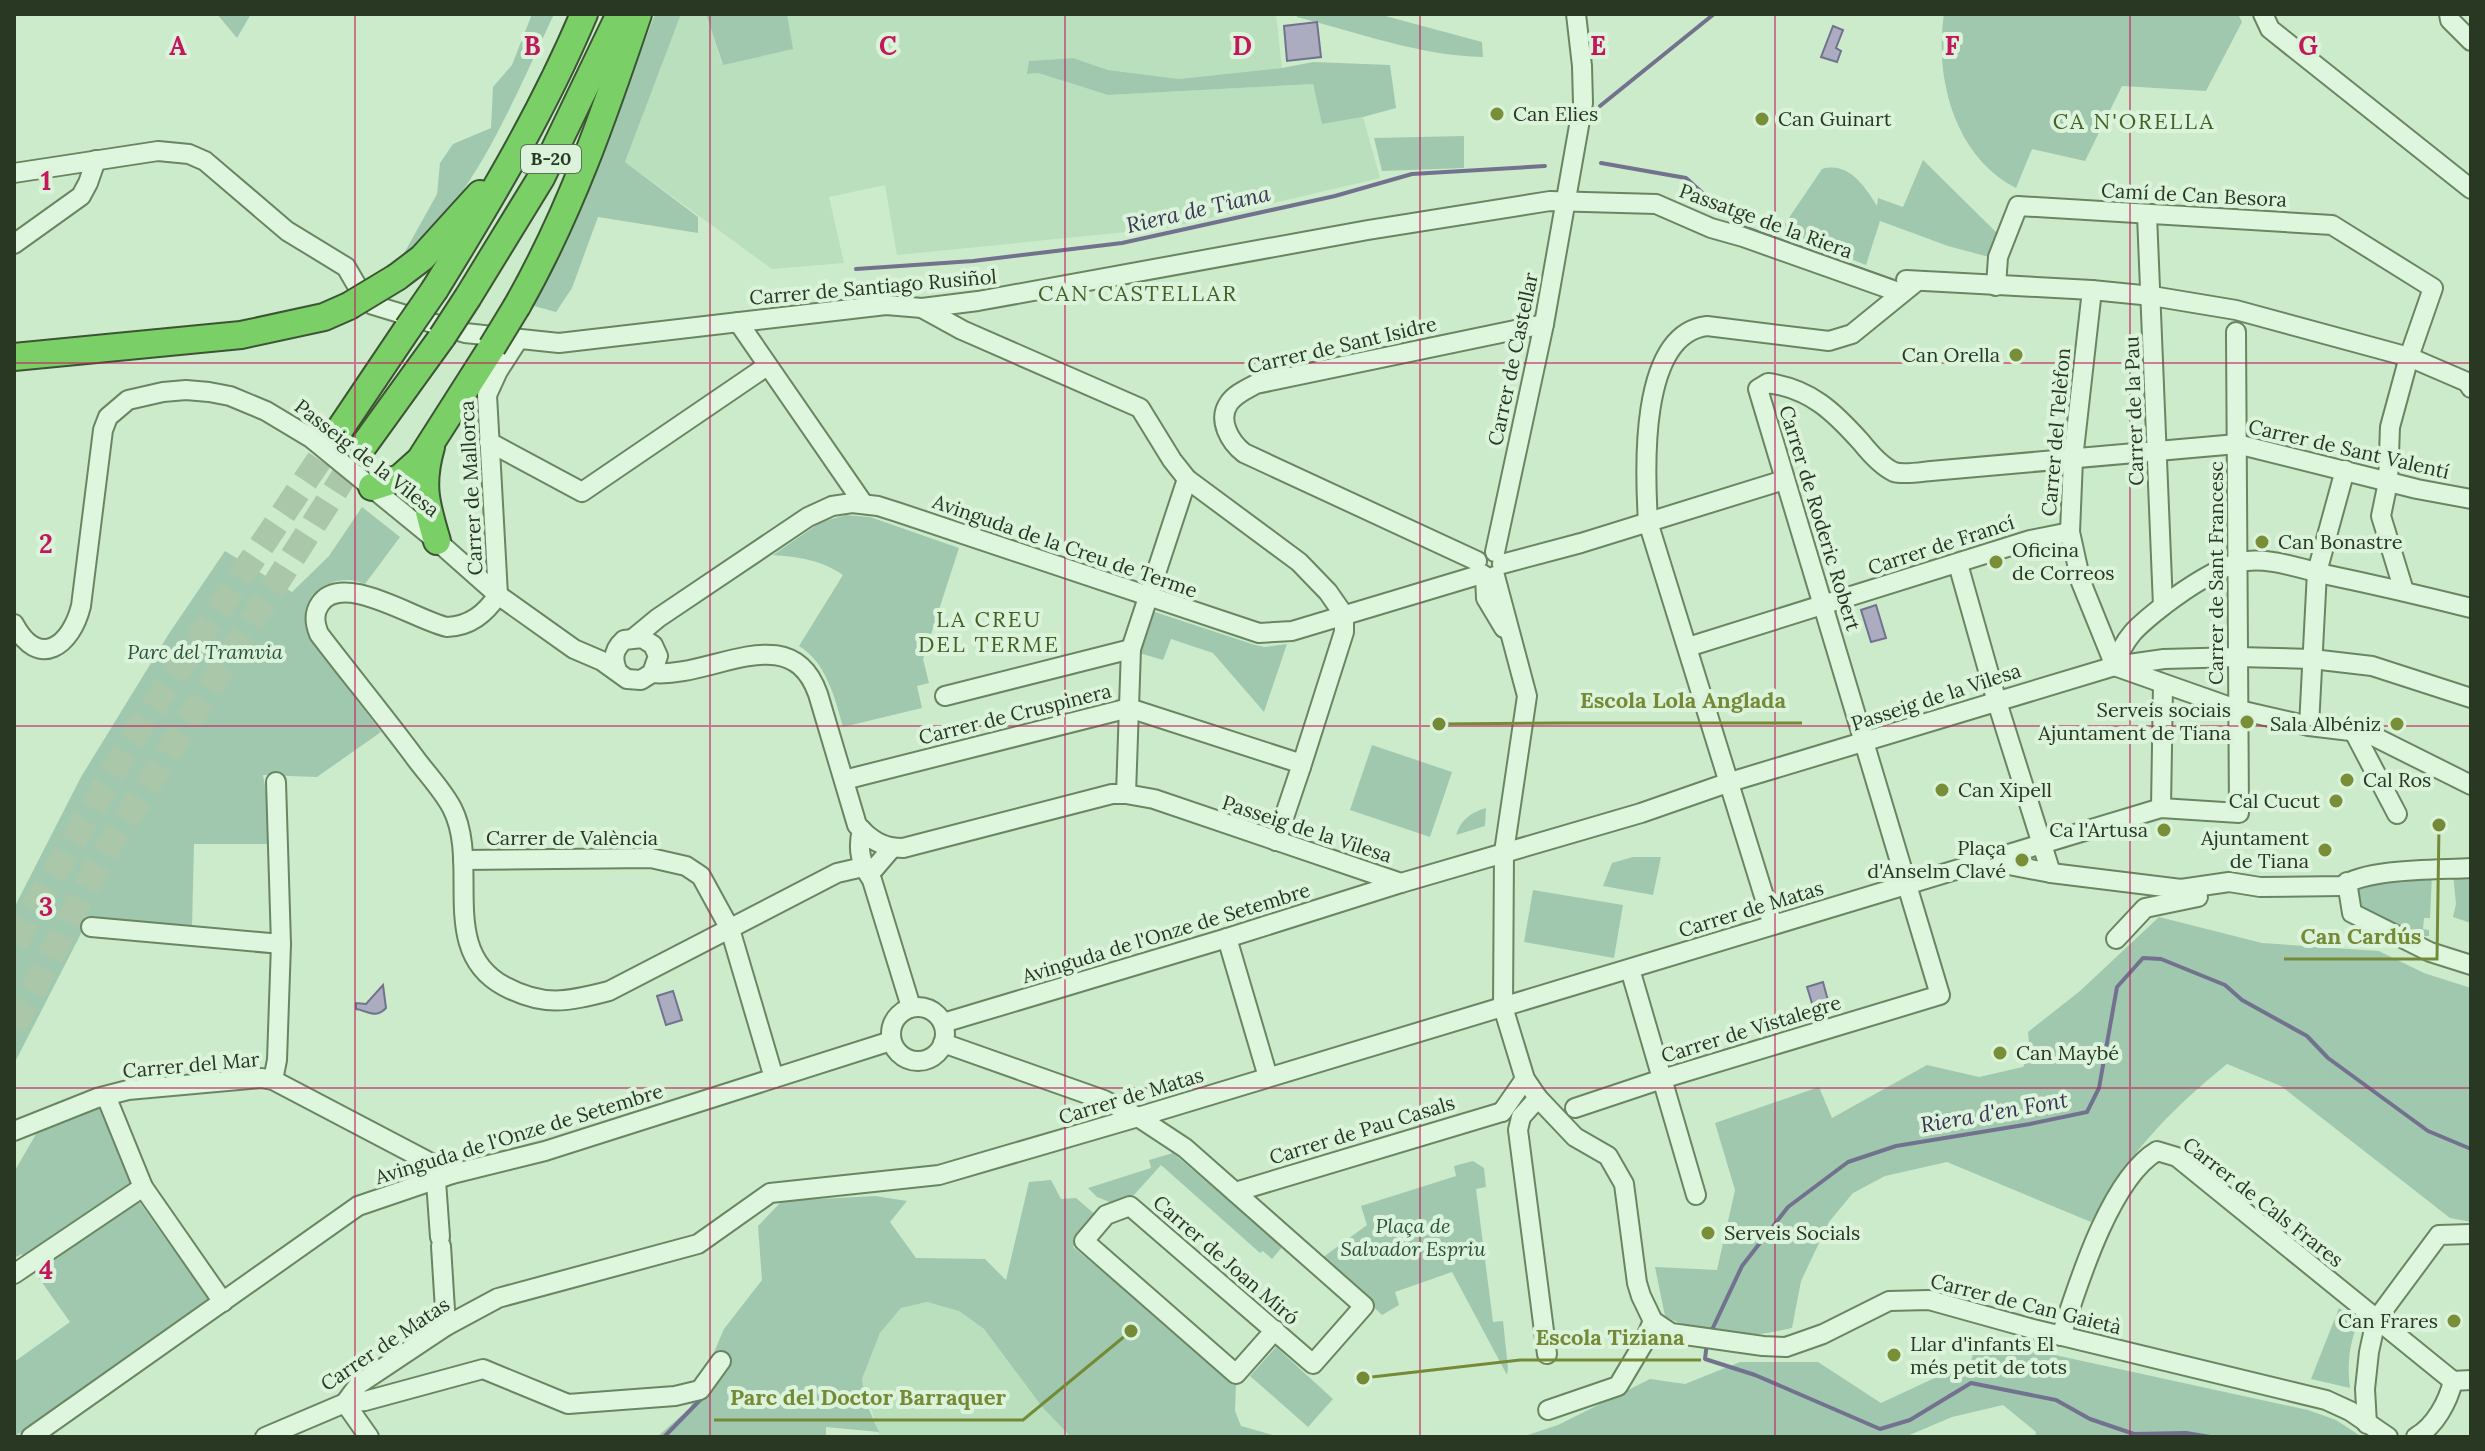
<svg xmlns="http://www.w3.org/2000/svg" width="2485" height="1451" font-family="Lora,serif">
<rect width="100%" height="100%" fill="#ccebcb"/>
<g fill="#b9dfbd">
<polygon points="681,14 706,14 722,64 792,49 787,14 1276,14 1282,68 1179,79 1108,70 1073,58 1030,61 1028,74 1038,73 1108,95 1313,84 1322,124 1363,117 1380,178 1167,228 897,255 885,185 829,197 844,263 772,269 625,162"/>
<polygon points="927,1302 959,1311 984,1329 1043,1408 1071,1437 880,1437 862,1379 880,1333 901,1308"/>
</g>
<g fill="#a0c8af">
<polygon points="217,14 251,14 237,38"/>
<path d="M532,14H554C521,84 491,158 442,219C430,233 415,245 402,257L437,194L440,163L453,144L491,128L493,87L512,65Z"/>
<polygon points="655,14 681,14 625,162 698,217 698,233 598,217 572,288 556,312 534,306 585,197"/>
<polygon points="706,14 787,14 793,49 723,65"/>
<path d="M1297,14H1378L1482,42L1483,57C1420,56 1357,32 1297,17Z"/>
<path d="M1944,14H2238L2242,22L2206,91L2122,86L2085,161L2032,149L2016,188C1955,157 1934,78 1944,14Z"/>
<polygon points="1073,58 1108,70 1179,79 1282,68 1313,62 1390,65 1396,108 1363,117 1322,124 1313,84 1108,95 1038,73 1027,74 1029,61"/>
<polygon points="1464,136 1464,168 1382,171 1374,138"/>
<path d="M1923,160L1997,233L1989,257L1948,246L1880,221L1866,265L1780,231L1822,169C1848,161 1865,186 1877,206L1878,198L1903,207Z"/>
<path d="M362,507L400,537L365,584C360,582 352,580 347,580C312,580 296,615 313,642L381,732L317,777L263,775L275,844H194L192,927L89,918L14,1064V908L81,777L170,632L225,551L292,592L329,556Z"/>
<path d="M846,515L870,517L959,548L923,659L929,683L917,686L922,708L843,727C835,698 826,662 799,646L843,575C821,560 799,557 773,555L821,522Z"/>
<polygon points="1152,611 1255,645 1265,647 1287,644 1264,712 1213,653 1171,639 1163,660 1139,653"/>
<polygon points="1372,745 1452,772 1430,837 1350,810"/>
<path d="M1486,808L1485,826L1456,835C1460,821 1471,812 1486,808Z"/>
<polygon points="1633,857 1661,857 1653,895 1603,886 1612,863"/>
<polygon points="2471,871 2471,923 2453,917 2456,904 2453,873"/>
<polygon points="2432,875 2430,918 2424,918 2423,929 2429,930 2429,936 2419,936 2416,943 2355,912 2352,885"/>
<polygon points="1533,890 1623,905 1614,958 1524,942"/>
<path d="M2159,917L2262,943L2379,951L2424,973L2471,988V1222L2450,1218L2281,1086L2227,1064C2166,1114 2129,1153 2091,1222L1947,1162L1885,1176L1853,1193L1829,1222L1801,1281L1792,1328C1782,1330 1771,1333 1760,1334C1738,1336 1683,1328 1665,1316L1655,1267L1717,1270L1735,1190L1715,1123L1819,1087L1832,1118L1927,1065L1979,1077L2023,1067L2030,1053L2028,1032L2080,991Z"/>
<polygon points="99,1107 138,1200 209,1300 14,1437 14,1362 70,1322 22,1254 14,1258 14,1172 36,1134"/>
<polygon points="1173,1153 1283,1246 1272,1259 1263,1251 1260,1253 1161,1165 1134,1195 1112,1203 1097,1197 1088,1188 1151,1168 1149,1160"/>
<polygon points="1473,1161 1484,1168 1486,1187 1476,1189 1493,1322 1503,1321 1508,1368 1507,1375 1452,1272 1395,1292 1399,1305 1382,1315 1322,1258 1367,1225 1361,1206 1456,1176 1454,1166"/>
<polygon points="1051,1180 1061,1199 1076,1198 1097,1216 1073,1247 1236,1382 1235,1411 1241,1426 1280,1437 1071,1437 1043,1408 984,1329 959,1311 927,1302 901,1308 880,1333 862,1379 868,1407 879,1432 826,1427 826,1437 657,1437 690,1408 724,1329 762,1280 758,1226 782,1201 875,1196 907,1201 890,1222 916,1258 985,1259 1006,1280 1029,1182"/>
<path d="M2339,1308L2358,1323C2349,1344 2347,1365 2350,1388L2311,1379Z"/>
<polygon points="1977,1338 2308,1410 2336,1420 2362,1437 2035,1437 2036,1432 2003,1405 1952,1417 1905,1437 1522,1437 1558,1425 1650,1379 1685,1384 1740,1362 1818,1362 1881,1403 1971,1361"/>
<polygon points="1276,1347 1333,1399 1308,1427 1250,1376"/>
</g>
<g fill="#abacc0" stroke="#72728e" stroke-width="2">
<polygon points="1317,22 1321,57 1287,61 1284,26"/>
<polygon points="1833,26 1843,30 1836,48 1841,51 1837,62 1821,57"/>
<polygon points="1876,605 1886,638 1871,642 1861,610"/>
<polygon points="1823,982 1830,1008 1815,1013 1807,987"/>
<path d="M383,985L386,1008C376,1019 368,1011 356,1009V1003L366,1004Z"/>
<polygon points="673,991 682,1020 666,1025 657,996"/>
</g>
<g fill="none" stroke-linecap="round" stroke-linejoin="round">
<g stroke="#72728e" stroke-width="4">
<polyline points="1600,106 1714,14"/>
<polyline points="1601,163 1686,178 1738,225 1897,282"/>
<polyline points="856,269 973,261 1122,243 1335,196 1412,174 1545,166"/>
<polyline points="1710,1334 1742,1266 1788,1207 1848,1162 1896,1146 2030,1124 2087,1112 2099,1088 2117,987 2143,958 2161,959 2225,985 2242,1000 2307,1036 2328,1058 2428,1131 2471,1149"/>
<polyline points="1707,1342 1705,1359 1755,1375 1880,1429 1910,1420 1971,1383 2056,1400 2090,1419 2134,1434 2186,1433 2210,1437"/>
<polyline points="664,1437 704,1396"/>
</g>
<g stroke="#abc7a9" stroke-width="26" stroke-dasharray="26 13" stroke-linecap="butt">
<polyline points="14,943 139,728 340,429"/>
<polyline points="14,1026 107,849 364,445"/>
</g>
<defs>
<g id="minor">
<polyline points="2263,14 2270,29 2471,189"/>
<polyline points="2449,14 2450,20 2471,41"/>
<polyline points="14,173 158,151 189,154 205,161 287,231 346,267 363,296 373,305 465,333 559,343 886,305 922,308 978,301 1368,230 1550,201 1656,204 1711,228 1743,237 1901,293"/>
<polyline points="2147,215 2163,606"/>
<polyline points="14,244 81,196 88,183 96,160"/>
<polyline points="1906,280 2092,290 2152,296 2236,310 2409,357 2467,382 2471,388"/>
<polyline points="1996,286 1998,257 2018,206 2332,225 2433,288 2409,357 2390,427 2388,482 2381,516 2404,591"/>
<polyline points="2092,290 2073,459 2070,532 2081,582 2115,666"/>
<polyline points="922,308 962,330 1140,408 1172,460 1187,479 1299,562 1328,592 1344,615 1344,632 1301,767"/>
<polyline points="738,322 863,503"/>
<path d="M518,340L498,371L487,395L498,595C485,614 470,626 447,627C417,621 342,570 320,604C313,614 315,624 319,634C351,676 385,717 416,759C428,775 443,791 452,808C481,864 437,950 504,986C543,1007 567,1002 609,991L837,873L863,867L874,869L892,848"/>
<polyline points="489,442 582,492 767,366"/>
<polyline points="1495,552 1544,324 1583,103 1582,66 1576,14"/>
<path d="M1477,561L1244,453C1230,442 1217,420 1229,403C1235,394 1247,389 1256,384L1544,324"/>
<polyline points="1502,564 1581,543 1784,480"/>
<polyline points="1958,564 1997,702 2051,873"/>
<polyline points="1485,576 1486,598 1504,628"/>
<polyline points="1495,576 1527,696 1504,852 1503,1007 1525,1079 1538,1098 1575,1137 1608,1156 1624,1184 1637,1283 1641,1296 1653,1321 1671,1333 1763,1346 1786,1347 1823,1334 1889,1301 1929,1300 2033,1329 2326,1400 2350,1411 2388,1437"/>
<path d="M14,624C39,670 71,646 81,606L103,430L108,417L128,400L163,392L186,390L209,392L230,396L266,411L311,438L437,541L498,595L574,649L602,661L627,679L641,680L652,673L658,656L653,645L642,638L624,640C614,649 612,658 617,670"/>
<polyline points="635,637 658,618 808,517 832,506 852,503 878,506 897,512 1259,633 1292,631 1482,574"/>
<polyline points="1688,647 2030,540 2070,532"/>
<path d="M2115,666C2124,636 2139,625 2163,606C2184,590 2212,571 2237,563C2265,555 2301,569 2328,575C2376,585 2423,596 2471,608"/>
<polyline points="2117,667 2239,710 2309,726 2367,733 2471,785"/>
<path d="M652,673C712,679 790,616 818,694L857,825C870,840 883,848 903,848L1112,794H1126L1154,799L1401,883L1641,813L1730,782L2115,666L2164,659L2238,657L2312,659L2372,666L2471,698"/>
<polyline points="945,696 1131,649"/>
<polyline points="2309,726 2317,572 2345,470"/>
<polyline points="2354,732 2397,814"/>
<polyline points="844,780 1129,708 1296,762 1301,767 1276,841"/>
<polyline points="1126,794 1131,649 1187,479"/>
<polyline points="2161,808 2163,685"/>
<path d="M862,830C857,850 861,864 872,880L911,1007"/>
<polyline points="463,860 651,858 686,866 701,876 730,929 774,1078"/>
<path d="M1988,861L2051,873L2181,889L2229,882L2260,887L2342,886C2369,868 2437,870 2471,868"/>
<polyline points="2347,882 2352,913 2430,952 2471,965"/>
<path d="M1773,925L1648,522C1645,473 1638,334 1707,326L1829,341L1852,334L1916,282"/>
<polyline points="91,927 281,944"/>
<polyline points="1227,938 1268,1077"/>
<polyline points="2116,939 2145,908 2198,897"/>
<polyline points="1630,969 1696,1195"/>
<circle cx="918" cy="1034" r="27"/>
<polyline points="943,1023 1227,938 1401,883"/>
<polyline points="943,1043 1104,1100 1138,1117 1185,1148 1364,1306 1313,1364 1130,1206 1106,1215 1084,1241 1236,1374 1275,1330"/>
<polyline points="273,1080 277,1060 281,944 276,782"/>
<polyline points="106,1096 143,1187 223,1302"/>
<polyline points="1538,1098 1521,1117 1518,1130 1547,1354"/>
<path d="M1575,1108L1662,1079L1940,995L1758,389L1768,383C1811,389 1834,412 1861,442C1869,452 1881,466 1894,472C1903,475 1921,472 1931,471L2237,444L2417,489L2471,499"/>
<polyline points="1502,1112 1525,1079"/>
<polyline points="14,1131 97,1098 128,1090 261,1078 273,1080 452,1174"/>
<polyline points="436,1181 440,1237"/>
<polyline points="1235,1192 1502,1112"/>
<polyline points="441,1246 446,1326"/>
<polyline points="14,1274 143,1187"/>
<path d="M2061,1336C2078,1284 2110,1179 2157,1151L2177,1157L2453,1381L2471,1380"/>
<polyline points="345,1403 365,1401 483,1369 568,1404 675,1396 700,1390 721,1361"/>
<polyline points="345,1403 369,1437"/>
<polyline points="1548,1410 1618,1386 1643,1344 1653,1321"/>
<polyline points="2367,1424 2365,1389 2369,1352 2376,1320 2439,1235 2471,1234"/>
<polyline points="31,1437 358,1206 452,1174 545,1151 891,1041"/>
<polyline points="265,1437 345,1403 359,1384 446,1326 498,1298 698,1244 770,1193 939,1175 1138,1117 2161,808 2239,813 2236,332"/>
<path d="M2416,1437C2435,1426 2448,1402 2453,1381"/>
</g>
<g id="highway">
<polyline points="397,277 422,258 480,194"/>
<path d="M435,289C490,200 543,111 584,14"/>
<polyline points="468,297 541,178 620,14"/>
<path d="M517,306C570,213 604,115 638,14"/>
<polyline points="14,357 241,335 324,317 349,306"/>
<polyline points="340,429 408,328"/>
<polyline points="364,445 442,337"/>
<path d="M431,447C420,485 426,504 437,541"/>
<polyline points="372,487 400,478 420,460 492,347"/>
</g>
</defs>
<use href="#minor" stroke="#698661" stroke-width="22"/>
<use href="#highway" stroke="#3d5434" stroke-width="30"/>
<use href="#minor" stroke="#dff6de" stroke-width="18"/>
<use href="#highway" stroke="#7acf67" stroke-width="26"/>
<defs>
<g id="highway-bridge">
<polyline points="349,306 397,277"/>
<polyline points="408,328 435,289"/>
<polyline points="442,337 468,297"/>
<polyline points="492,347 517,306"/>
</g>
</defs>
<use href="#highway-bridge" stroke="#3d5434" stroke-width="30" stroke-linecap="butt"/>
<use href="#highway-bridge" stroke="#7acf67" stroke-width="26"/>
</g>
<path fill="none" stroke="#c2185b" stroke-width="2" stroke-opacity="0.55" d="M355,14V1437M710,14V1437M1065,14V1437M1420,14V1437M1775,14V1437M2130,14V1437M14,363H2471M14,726H2471M14,1088H2471"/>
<g fill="#788e37" stroke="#dbf3da" stroke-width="3">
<circle cx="1497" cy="114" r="8"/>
<circle cx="1762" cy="119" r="8"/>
<circle cx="2016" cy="355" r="8"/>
<circle cx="2262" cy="542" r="8"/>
<circle cx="1996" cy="562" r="8"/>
<circle cx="2247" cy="722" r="8"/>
<circle cx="2397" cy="724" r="8"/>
<circle cx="2347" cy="780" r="8"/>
<circle cx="1942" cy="790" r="8"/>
<circle cx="2336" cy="801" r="8"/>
<circle cx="2164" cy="830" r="8"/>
<circle cx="2325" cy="850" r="8"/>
<circle cx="2022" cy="860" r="8"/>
<circle cx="2000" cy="1053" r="8"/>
<circle cx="1708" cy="1233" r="8"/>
<circle cx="2454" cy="1321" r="8"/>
<circle cx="1894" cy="1355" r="8"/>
</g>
<g text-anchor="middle" stroke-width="8" stroke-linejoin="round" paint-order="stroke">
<rect fill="#dbf3da" stroke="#5e705a" stroke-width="2" x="521" y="145" width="60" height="28" rx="6"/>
<g font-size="18" font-weight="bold" fill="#283823">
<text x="551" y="165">B-20</text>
</g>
<g font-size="20" fill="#283823" stroke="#dbf3da" text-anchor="start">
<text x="1513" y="121">Can Elies</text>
<text x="1778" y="126">Can Guinart</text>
<text x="2000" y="362" text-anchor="end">Can Orella</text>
<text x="2278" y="549">Can Bonastre</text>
<text x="2012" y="557">Oficina<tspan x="2012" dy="23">de Correos</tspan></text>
<text x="2231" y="717" text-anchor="end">Serveis sociais<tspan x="2231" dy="23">Ajuntament de Tiana</tspan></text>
<text x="2381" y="731" text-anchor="end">Sala Albéniz</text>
<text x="2363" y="787">Cal Ros</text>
<text x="1958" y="797">Can Xipell</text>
<text x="2320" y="808" text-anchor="end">Cal Cucut</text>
<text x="2148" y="837" text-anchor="end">Ca l'Artusa</text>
<text x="2309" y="845" text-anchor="end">Ajuntament<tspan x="2309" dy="23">de Tiana</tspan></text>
<text x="2006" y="855" text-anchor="end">Plaça<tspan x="2006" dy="23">d'Anselm Clavé</tspan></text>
<text x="2016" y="1060">Can Maybé</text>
<text x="1724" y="1240">Serveis Socials</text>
<text x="2438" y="1328" text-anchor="end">Can Frares</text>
<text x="1910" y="1351">Llar d'infants El<tspan x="1910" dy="23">més petit de tots</tspan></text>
</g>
<g font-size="20" fill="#283823" stroke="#dbf3da">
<text transform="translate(2194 195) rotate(3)" y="7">Camí de Can Besora</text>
<text transform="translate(1766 221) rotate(20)" y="7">Passatge de la Riera</text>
<text transform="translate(873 287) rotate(-5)" y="7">Carrer de Santiago Rusiñol</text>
<text transform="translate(1342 345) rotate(-13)" y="7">Carrer de Sant Isidre</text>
<text transform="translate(1513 359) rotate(-78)" y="7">Carrer de Castellar</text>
<text transform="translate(2134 411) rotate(-92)" y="7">Carrer de la Pau</text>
<text transform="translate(2056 432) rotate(-85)" y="7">Carrer del Telèfon</text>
<text transform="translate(2349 449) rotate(13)" y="7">Carrer de Sant Valentí</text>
<text transform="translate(367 458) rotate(38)" y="7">Passeig de la Vilesa</text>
<text transform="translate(471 488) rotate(-93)" y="7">Carrer de Mallorca</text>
<text transform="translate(1820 518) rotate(73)" y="7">Carrer de Roderic Robert</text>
<text transform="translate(1941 545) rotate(-18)" y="7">Carrer de Francí</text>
<text transform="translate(1065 546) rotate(19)" y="7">Avinguda de la Creu de Terme</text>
<text transform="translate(2216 573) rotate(-90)" y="7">Carrer de Sant Francesc</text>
<text transform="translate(1936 697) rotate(-18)" y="7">Passeig de la Vilesa</text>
<text transform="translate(1015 714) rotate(-14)" y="7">Carrer de Cruspinera</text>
<text transform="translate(1307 829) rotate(18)" y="7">Passeig de la Vilesa</text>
<text x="572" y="845">Carrer de València</text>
<text transform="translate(1751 909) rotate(-17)" y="7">Carrer de Matas</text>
<text transform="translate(1166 933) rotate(-17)" y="7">Avinguda de l'Onze de Setembre</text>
<text transform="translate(1751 1029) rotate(-17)" y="7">Carrer de Vistalegre</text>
<text transform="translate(191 1065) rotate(-5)" y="7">Carrer del Mar</text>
<text transform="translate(1131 1096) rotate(-17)" y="7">Carrer de Matas</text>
<text transform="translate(1362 1130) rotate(-17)" y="7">Carrer de Pau Casals</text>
<text transform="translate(519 1134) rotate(-17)" y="7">Avinguda de l'Onze de Setembre</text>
<text transform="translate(2263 1202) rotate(38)" y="7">Carrer de Cals Frares</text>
<text transform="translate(1226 1260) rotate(41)" y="7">Carrer de Joan Miró</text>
<text transform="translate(2026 1304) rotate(14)" y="7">Carrer de Can Gaietà</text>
<text transform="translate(385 1344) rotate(-34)" y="7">Carrer de Matas</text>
</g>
<g font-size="20" font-style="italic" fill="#2c523f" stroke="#dbf3da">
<text x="205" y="659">Parc del Tramvia</text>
<text x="1413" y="1233">Plaça de<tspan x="1413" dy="23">Salvador Espriu</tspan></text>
</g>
<g font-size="22" letter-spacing="2" fill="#456027" stroke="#dbf3da">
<text x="2134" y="129">CA N'ORELLA</text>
<text x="1138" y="301">CAN CASTELLAR</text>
<text x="989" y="627">LA CREU<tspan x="989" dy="25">DEL TERME</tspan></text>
</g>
<g font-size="22" font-style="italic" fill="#3a3456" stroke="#dbf3da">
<text transform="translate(1198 209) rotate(-13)" y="8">Riera de Tiana</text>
<text transform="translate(1994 1112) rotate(-10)" y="8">Riera d'en Font</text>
</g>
</g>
<g font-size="26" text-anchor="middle" font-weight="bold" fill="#c2185b" stroke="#dbf3da" stroke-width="8" stroke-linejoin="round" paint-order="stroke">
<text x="178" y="55">A</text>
<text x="532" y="55">B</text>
<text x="888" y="55">C</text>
<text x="1242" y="55">D</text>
<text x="1598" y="55">E</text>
<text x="1952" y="55">F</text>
<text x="2308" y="55">G</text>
<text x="46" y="190">1</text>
<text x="46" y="553">2</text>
<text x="46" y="916">3</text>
<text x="46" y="1279">4</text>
</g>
<path fill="none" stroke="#748a36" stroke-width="3" d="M1439 724L1564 723H1802M2439 825L2437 959H2284M1363 1378L1520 1360H1701M1131 1331L1023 1420H714"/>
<g fill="#748a36" stroke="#dbf3da" stroke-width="3">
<circle cx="1439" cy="724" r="8"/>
<circle cx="2439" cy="825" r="8"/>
<circle cx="1363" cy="1378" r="8"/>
<circle cx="1131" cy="1331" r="8"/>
</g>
<g font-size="22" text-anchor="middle" font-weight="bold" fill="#748a36" stroke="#dbf3da" stroke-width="8" stroke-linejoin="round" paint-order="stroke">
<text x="1683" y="708">Escola Lola Anglada</text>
<text x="2361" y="944">Can Cardús</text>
<text x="1610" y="1345">Escola Tiziana</text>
<text x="868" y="1405">Parc del Doctor Barraquer</text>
</g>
<rect width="2485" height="1451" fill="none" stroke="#283823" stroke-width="32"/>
</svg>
